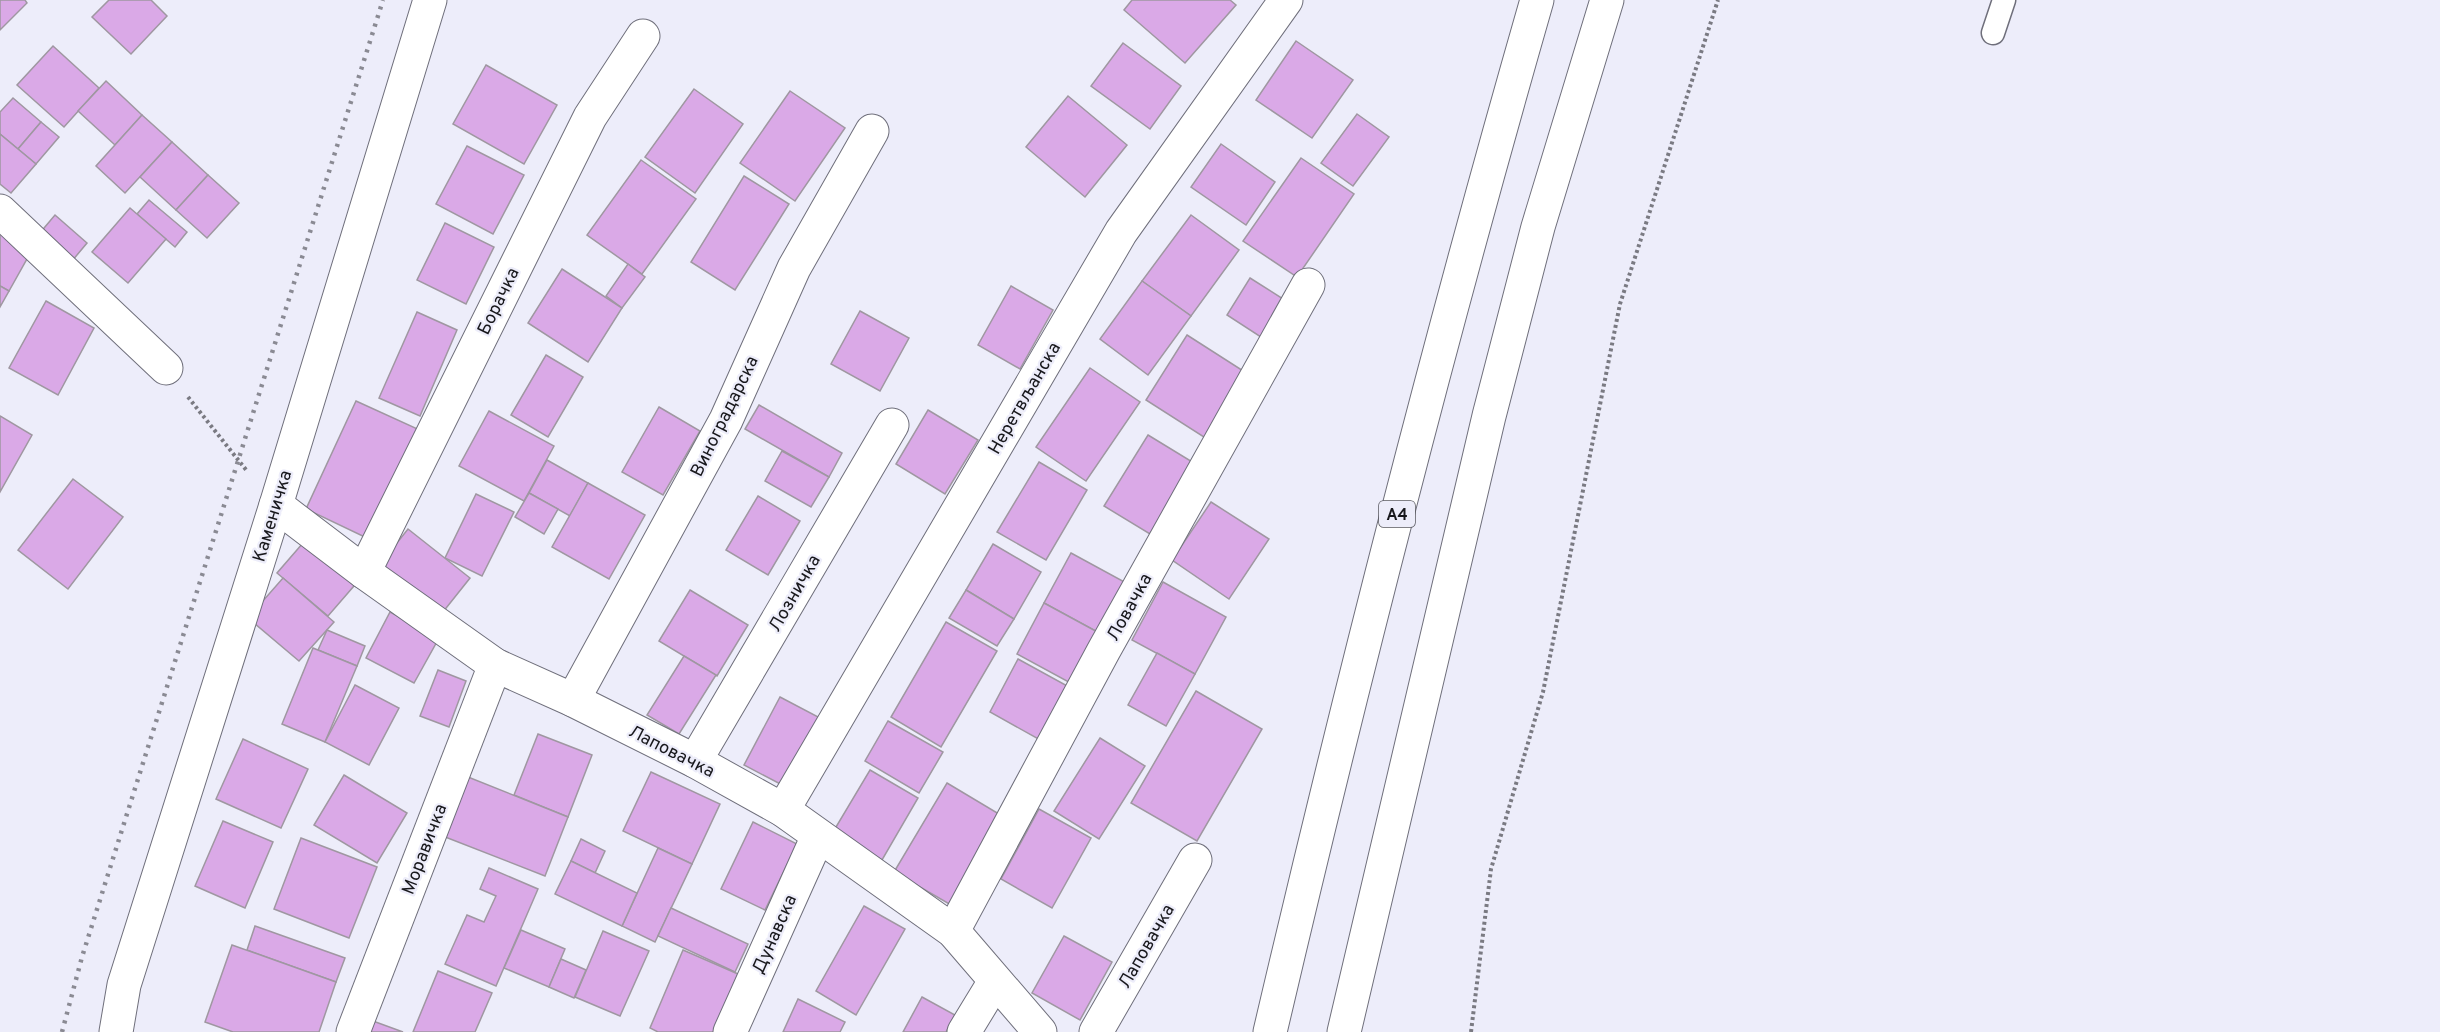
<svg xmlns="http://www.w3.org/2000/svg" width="2440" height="1032" viewBox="0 0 2440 1032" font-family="Overpass,sans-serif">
<rect width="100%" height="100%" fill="#ededfa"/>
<g fill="#daa9e7" stroke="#9f97a1" stroke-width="1.5">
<polygon points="0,0 25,0 27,3 0,30"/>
<polygon points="109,0 151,0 167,16 131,54 92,17"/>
<polygon points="1132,0 1230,0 1236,5 1185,63 1124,10"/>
<polygon points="1296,41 1353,80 1312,138 1256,100"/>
<polygon points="1123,43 1181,86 1150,129 1091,86"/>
<polygon points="53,46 99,88 64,127 17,85"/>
<polygon points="486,65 557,105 524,164 453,124"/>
<polygon points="106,81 142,115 115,145 78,111"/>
<polygon points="694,89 743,124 695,193 645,157"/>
<polygon points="790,91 845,128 795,201 740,163"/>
<polygon points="1068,96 1127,145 1085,197 1026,147"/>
<polygon points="13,98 41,122 18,149 0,134 0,112"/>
<polygon points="1357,114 1389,137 1353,186 1321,163"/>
<polygon points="142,115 172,142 125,193 96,166"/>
<polygon points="41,122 59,137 36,164 18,149"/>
<polygon points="0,134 36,164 11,193 0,184"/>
<polygon points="172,142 208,175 176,210 140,177"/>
<polygon points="1221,144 1275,182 1246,225 1191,187"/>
<polygon points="467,146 524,175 493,234 436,204"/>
<polygon points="1301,158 1354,194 1297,277 1243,241"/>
<polygon points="641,160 696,199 642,274 587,235"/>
<polygon points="208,175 239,203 207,238 176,210"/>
<polygon points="744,176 789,204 735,290 691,262"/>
<polygon points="149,200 187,232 175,247 137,214"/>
<polygon points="130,208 166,239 128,283 92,252"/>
<polygon points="55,215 87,243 72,261 39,234"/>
<polygon points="1191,215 1239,250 1191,316 1142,281"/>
<polygon points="445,223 494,247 466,304 417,280"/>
<polygon points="0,233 32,250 9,291 0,286"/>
<polygon points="628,264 645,277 622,308 606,296"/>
<polygon points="562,269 622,308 588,362 528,323"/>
<polygon points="1250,278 1291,304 1267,341 1227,315"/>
<polygon points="1142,281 1191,316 1148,375 1100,339"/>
<polygon points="0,286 9,291 0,307"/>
<polygon points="1011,286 1053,310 1020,369 978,345"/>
<polygon points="46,301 94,328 58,395 9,368"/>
<polygon points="860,311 909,338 880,391 831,364"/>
<polygon points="417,312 457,330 420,416 379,398"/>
<polygon points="1187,335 1248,374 1207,439 1146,400"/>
<polygon points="546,355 583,377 548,437 511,415"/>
<polygon points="1090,368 1140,402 1086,481 1036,447"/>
<polygon points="356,401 422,431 371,540 306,509"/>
<polygon points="759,405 842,453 829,477 745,429"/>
<polygon points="659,407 700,431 663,495 622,472"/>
<polygon points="928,410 978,440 945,494 896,464"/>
<polygon points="489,411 554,446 524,501 459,466"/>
<polygon points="0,416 32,435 0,492"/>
<polygon points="1148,435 1194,463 1150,534 1104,506"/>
<polygon points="782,451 829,477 811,507 765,481"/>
<polygon points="547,460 588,483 570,516 529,493"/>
<polygon points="1039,462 1087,490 1046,560 997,532"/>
<polygon points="73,479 123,517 68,589 18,550"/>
<polygon points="588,483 645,515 609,579 552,547"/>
<polygon points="529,493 558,509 544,534 515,517"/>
<polygon points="476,494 514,512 482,576 445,558"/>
<polygon points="758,496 800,521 768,575 726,550"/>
<polygon points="1211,502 1269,539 1229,599 1172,560"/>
<polygon points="408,529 470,578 439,617 377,568"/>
<polygon points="309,536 360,579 328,616 277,573"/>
<polygon points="993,544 1041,572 1014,619 966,590"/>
<polygon points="1071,553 1130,585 1103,635 1044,603"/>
<polygon points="283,578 334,622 299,661 248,618"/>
<polygon points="1163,582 1226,617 1195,674 1132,640"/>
<polygon points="690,590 748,625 717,676 659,641"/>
<polygon points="966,590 1014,619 997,646 949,618"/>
<polygon points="1044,603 1103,635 1076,686 1017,654"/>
<polygon points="390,612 439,638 414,683 366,658"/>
<polygon points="946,622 997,651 941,747 891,717"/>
<polygon points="327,630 365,646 357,666 318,650"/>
<polygon points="313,648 357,666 325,742 282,724"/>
<polygon points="1157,653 1195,674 1166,726 1128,705"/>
<polygon points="684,656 716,675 679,734 647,715"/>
<polygon points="1018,659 1071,688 1042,741 990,712"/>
<polygon points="438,670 466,681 449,727 420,716"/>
<polygon points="355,685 399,708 369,765 325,742"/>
<polygon points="1196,691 1262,729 1197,841 1131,803"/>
<polygon points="780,697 822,719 786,787 744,765"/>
<polygon points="888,721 943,752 919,793 865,761"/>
<polygon points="538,734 592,755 568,817 514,795"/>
<polygon points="1100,738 1145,766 1099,839 1054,811"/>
<polygon points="243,739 308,769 281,828 216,799"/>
<polygon points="870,770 918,798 882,860 833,832"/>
<polygon points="651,772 720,804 692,864 623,831"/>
<polygon points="458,773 568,817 545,876 435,833"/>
<polygon points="344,775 407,813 377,863 314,825"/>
<polygon points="947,783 1004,817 951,905 894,872"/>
<polygon points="1039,809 1091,838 1052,908 1001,879"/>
<polygon points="223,821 273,842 245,908 195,886"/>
<polygon points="753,822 797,844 765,910 721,889"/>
<polygon points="301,838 377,867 349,938 274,909"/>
<polygon points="581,839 605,851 595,873 571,861"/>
<polygon points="658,848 692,864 655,942 622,926"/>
<polygon points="571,861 637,893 622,926 555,894"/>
<polygon points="489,868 538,889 496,986 445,964 467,915 484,922 496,896 480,889"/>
<polygon points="864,906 905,929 856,1015 816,991"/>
<polygon points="671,908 748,944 735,972 658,936"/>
<polygon points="255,926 345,958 336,982 247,950"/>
<polygon points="521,930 565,949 549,987 504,968"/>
<polygon points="603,931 649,951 620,1016 575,997"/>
<polygon points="1064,936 1112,962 1080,1020 1032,993"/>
<polygon points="232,945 336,982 319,1032 233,1032 205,1022"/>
<polygon points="683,950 738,974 714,1032 658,1032 650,1028"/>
<polygon points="561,959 586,970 574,998 549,987"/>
<polygon points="438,971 492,993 475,1032 413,1032"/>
<polygon points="922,997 955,1015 946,1032 903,1032"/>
<polygon points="798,999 845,1022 840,1032 783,1032"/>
<polygon points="362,1017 403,1032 357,1032"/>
</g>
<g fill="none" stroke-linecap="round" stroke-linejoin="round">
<defs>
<polyline id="lane" points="1993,33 2004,0"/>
<g id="street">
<polyline points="0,211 166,368"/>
<polyline points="276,505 364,572 495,665 573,700 695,761 783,810 953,931 1040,1032"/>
<polyline points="364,572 590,117 643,36"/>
<polyline points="573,700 726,420 794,268 872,131"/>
<polyline points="695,761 892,425"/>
<polyline points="783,810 1121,232 1286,0"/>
<polyline points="953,931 1104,650 1308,285"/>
<polyline points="116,1032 124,985 276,505 430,0"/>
<polyline points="353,1032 495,665"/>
<polyline points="730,1032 818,836"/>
<polyline points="964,1032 995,981"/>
<polyline points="1096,1032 1195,860"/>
</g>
<g id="highway">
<path d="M1270 1032C1351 686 1439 341 1537 0"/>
<polyline points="1344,1032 1489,416 1538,227 1607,0"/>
</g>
</defs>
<use href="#lane" stroke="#6f6f7b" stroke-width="25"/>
<use href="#street" stroke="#6f6f7b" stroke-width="35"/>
<use href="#highway" stroke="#6f6f7b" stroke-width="35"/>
<g stroke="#7a7a82" stroke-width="4" stroke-dasharray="3 3" stroke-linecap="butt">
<polyline points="188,397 247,471"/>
<polyline points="1471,1032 1491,869 1543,692 1620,304 1718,0"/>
</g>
<use href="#lane" stroke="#fff" stroke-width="22"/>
<use href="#street" stroke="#fff" stroke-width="33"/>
<use href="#highway" stroke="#fff" stroke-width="33"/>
<polyline stroke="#8a8a93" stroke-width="4.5" stroke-dasharray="3 6" stroke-linecap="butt" points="62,1032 82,957 383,0"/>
</g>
<g text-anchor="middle" stroke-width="4.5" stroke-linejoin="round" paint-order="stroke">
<rect fill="#ededfa" stroke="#58585f" stroke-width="1.5" x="1379" y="501" width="36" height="26" rx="4.5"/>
<g font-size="16" font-weight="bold" fill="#18181c">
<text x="1397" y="520">A4</text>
</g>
<g font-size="18" fill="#18181c" stroke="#ededfa">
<text transform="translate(498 301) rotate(-64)" y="6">Борачка</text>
<text transform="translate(1024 398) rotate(-60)" y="6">Неретвљанска</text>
<text transform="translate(724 416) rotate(-64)" y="6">Виноградарска</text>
<text transform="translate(272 516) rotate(-73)" y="6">Каменичка</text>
<text transform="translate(794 593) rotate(-60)" y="6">Лозничка</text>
<text transform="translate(1129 607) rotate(-61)" y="6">Ловачка</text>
<text transform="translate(672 751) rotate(27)" y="6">Лаповачка</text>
<text transform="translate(424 849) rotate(-69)" y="6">Моравичка</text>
<text transform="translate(774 934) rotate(-66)" y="6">Дунавска</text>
<text transform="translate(1146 946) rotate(-60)" y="6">Лаповачка</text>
</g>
</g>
</svg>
